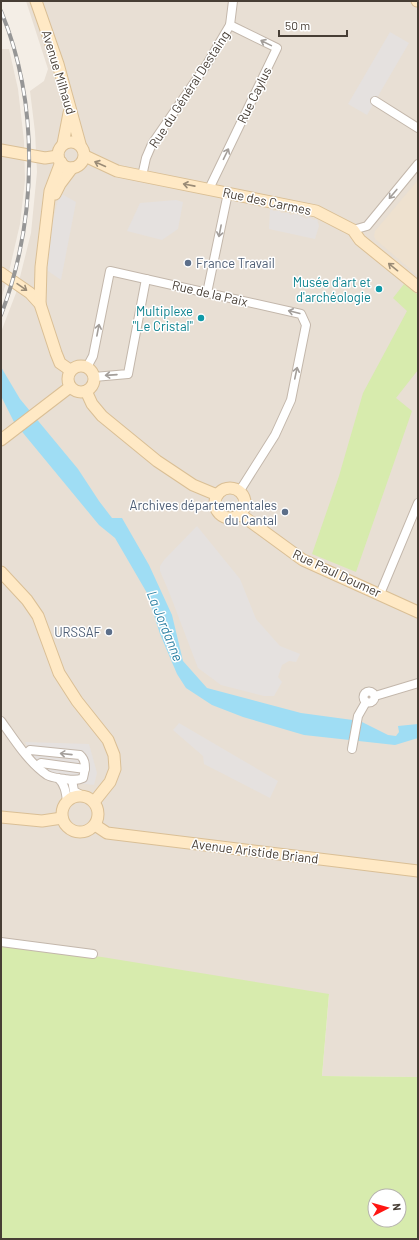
<svg xmlns="http://www.w3.org/2000/svg" width="419" height="1240" viewBox="0 0 419 1240" font-family="Barlow,sans-serif">
<rect width="100%" height="100%" fill="#f4eee6"/>
<g fill="#e8dfd4">
<polygon points="26,1 418,1 418,1077 322,1076 329,995 1,945 1,332 16,293 31,233 37,172 35,132 30,91 44,81 48,69"/>
<polygon points="1,49 9,49 18,89 24,141 25,180 20,224 8,276 1,300"/>
</g>
<polygon fill="#eee1cf" points="418,180 418,276 376,240 374,236 375,231"/>
<g fill="#d7ebad" fill-rule="evenodd">
<polygon points="404,284 418,295 418,370 396,398 412,411 356,572 312,554 339,476 363,393 407,311 393,298"/>
<path d="M1 945 102 957 329 994 322 1076 418 1077V1239H1ZM375 1196H399V1220H375Z"/>
</g>
<g fill="#e5e1df">
<polygon points="390,32 409,43 367,115 348,104"/>
<polygon points="60,193 76,202 61,280 48,271 46,259 48,239"/>
<polygon points="176,200 183,202 178,229 162,240 127,231 140,203"/>
<polygon points="272,209 273,211 280,211 281,213 289,213 290,215 297,214 306,219 309,217 314,220 317,219 319,226 315,239 269,229 270,210"/>
<polygon points="197,526 240,579 256,619 280,646 300,654 296,662 289,661 282,665 278,677 282,682 274,696 264,696 221,685 198,668 169,592 160,571 160,566 164,560"/>
<polygon points="179,723 278,781 270,798 204,764 203,756 173,730"/>
<polygon points="25,742 89,744 97,773 94,785 45,779"/>
</g>
<polygon fill="#9fddf4" points="1,367 20,399 78,469 99,501 112,518 122,518 149,565 172,615 183,661 207,688 301,713 360,721 388,735 396,736 399,732 398,726 418,724 418,738 395,745 304,735 243,717 212,705 186,688 177,674 160,634 147,593 115,538 99,525 14,422 1,396"/>
<g fill="none" stroke-linecap="round" stroke-linejoin="round">
<defs>
<g id="street">
<polyline points="375,101 418,128"/>
<polyline points="142,176 146,158 152,144 207,64 230,25 233,1"/>
<polyline points="209,189 277,48 230,25"/>
<polyline points="353,230 367,226 418,164"/>
<polyline points="207,293 228,193"/>
<polyline points="87,367 93,356 110,271 301,314 306,325 291,400 275,435 239,492"/>
<polyline points="94,377 128,374 146,279"/>
<polyline points="380,594 418,503"/>
<circle cx="369" cy="697" r="5.5"/>
<polyline points="375,696 418,683"/>
<path d="M1 721C14 739 28 762 47 775 52 778 59 778 65 779 72 780 77 781 83 778 85 770 87 761 80 755L30 750 26 754"/>
<polyline points="352,749 358,716 366,702"/>
<polyline points="37,766 41,763 85,769"/>
<path d="M58 778C65 784 66 793 67 801"/>
<polyline points="72,780 74,791 83,796"/>
<polyline points="1,942 93,954"/>
</g>
<g id="secondary">
<polyline points="36,1 58,64 80,144"/>
<polyline points="417,1 418,1"/>
<circle cx="71" cy="155" r="13"/>
<polyline points="63,144 69,113"/>
<polyline points="1,150 45,158 58,156"/>
<polyline points="85,156 117,171 316,211 353,230 360,240 418,287"/>
<polyline points="55,194 60,184 72,168"/>
<polyline points="1,273 30,293 40,304 56,353 60,363 70,370"/>
<polyline points="40,304 41,267 50,191 61,162"/>
<circle cx="81" cy="379" r="13"/>
<polyline points="86,391 92,404 102,416 157,461 193,485 217,495"/>
<polyline points="1,440 70,387"/>
<circle cx="230" cy="503" r="15"/>
<polyline points="240,514 303,560 418,612"/>
<polyline points="1,572 27,600 38,616 59,673 77,701 108,740 114,755 115,769 110,782 94,802"/>
<circle cx="80" cy="814" r="18"/>
<polyline points="1,817 42,821 62,818"/>
<polyline points="95,825 107,833 418,871"/>
</g>
</defs>
<use href="#street" stroke="#c3b7ab" stroke-width="10"/>
<use href="#secondary" stroke="#dabf95" stroke-width="13"/>
<use href="#street" stroke="#fff" stroke-width="8"/>
<use href="#secondary" stroke="#ffe9c5" stroke-width="11"/>
<defs>
<path id="rail" d="M1 11C40 105 37 221 1 315"/>
</defs>
<use href="#rail" stroke="#969696" stroke-width="4"/>
<use href="#rail" stroke="#fff" stroke-width="2.5" stroke-dasharray="8" stroke-linecap="butt"/>
</g>
<defs><path id="oneway-shaft" d="M-6 0H5M1.5-3L5.5 0L1.5 3" fill="none" stroke-width="1.6" stroke-linecap="round" stroke-linejoin="round"/></defs>
<g stroke="#a39e9a">
<use href="#oneway-shaft" transform="translate(266 43) rotate(-154)"/>
<use href="#oneway-shaft" transform="translate(226 154) rotate(-64)"/>
<use href="#oneway-shaft" transform="translate(393 194) rotate(130)"/>
<use href="#oneway-shaft" transform="translate(220 231) rotate(101)"/>
<use href="#oneway-shaft" transform="translate(294 312) rotate(-166)"/>
<use href="#oneway-shaft" transform="translate(98 330) rotate(-79)"/>
<use href="#oneway-shaft" transform="translate(296 373) rotate(-78)"/>
<use href="#oneway-shaft" transform="translate(111 375) rotate(176)"/>
<use href="#oneway-shaft" transform="translate(66 754) rotate(-174)"/>
</g>
<g stroke="#9a8b76">
<use href="#oneway-shaft" transform="translate(100 164) rotate(-156)"/>
<use href="#oneway-shaft" transform="translate(189 185) rotate(-169)"/>
<use href="#oneway-shaft" transform="translate(393 267) rotate(-141)"/>
<use href="#oneway-shaft" transform="translate(22 287) rotate(35)"/>
</g>
<g fill="#5c6f8a" stroke="#fff" stroke-width="1.5">
<circle cx="188" cy="263" r="4"/>
<circle cx="285" cy="512" r="4"/>
<circle cx="109" cy="632" r="4"/>
</g>
<g fill="#0f9aa8" stroke="#fff" stroke-width="1.5">
<circle cx="379" cy="289" r="4"/>
<circle cx="201" cy="318" r="4"/>
</g>
<g text-anchor="middle" stroke-width="3" stroke-linejoin="round" paint-order="stroke">
<g font-size="13" fill="#473e35" stroke="#fff">
<text transform="translate(59 72) rotate(73)" y="5">Avenue Milhaud</text>
<text transform="translate(189 89) rotate(-57)" y="5">Rue du Général Destaing</text>
<text transform="translate(254 95) rotate(-64)" y="5">Rue Caylus</text>
<text transform="translate(267 201) rotate(12)" y="5">Rue des Carmes</text>
<text transform="translate(210 293) rotate(13)" y="5">Rue de la Paix</text>
<text transform="translate(337 573) rotate(25)" y="5">Rue Paul Doumer</text>
<text transform="translate(255 851) rotate(7)" y="5">Avenue Aristide Briand</text>
</g>
<g font-size="13" fill="#4e5e75" stroke="#fff" text-anchor="end">
<text x="196" y="268" text-anchor="start">France Travail</text>
<text x="277" y="510">Archives départementales<tspan x="277" dy="15">du Cantal</tspan></text>
<text x="101" y="637">URSSAF</text>
</g>
<g font-size="13" fill="#0d838f" stroke="#fff" text-anchor="end">
<text x="371" y="287">Musée d'art et<tspan x="371" dy="15">d'archéologie</tspan></text>
<text x="193" y="316">Multiplexe<tspan x="193" dy="15">"Le Cristal"</tspan></text>
</g>
<g font-size="14" font-style="italic" fill="#257da1" stroke="#fff">
<text transform="translate(165 626) rotate(68)" y="5">La Jordanne</text>
</g>
</g>
<rect width="419" height="1240" fill="none" stroke="#473e35" stroke-width="4"/>
<g transform="translate(387 1208) rotate(84)"><circle r="19" fill="#ffffff" stroke="#b5b2ae"/>
<path d="M0-3L7 15L0 10L-7 15Z" fill="#ff1612"/>
<text y="-6" font-size="11" font-weight="bold" text-anchor="middle" fill="#473e35">N</text>
</g>
<path d="M279 30v6h68v-6" fill="none" stroke="#473e35" stroke-width="2"/>
<text x="285" y="30" font-size="12" fill="#473e35" stroke="#ffffff" stroke-width="3" paint-order="stroke">50 m</text>
</svg>
